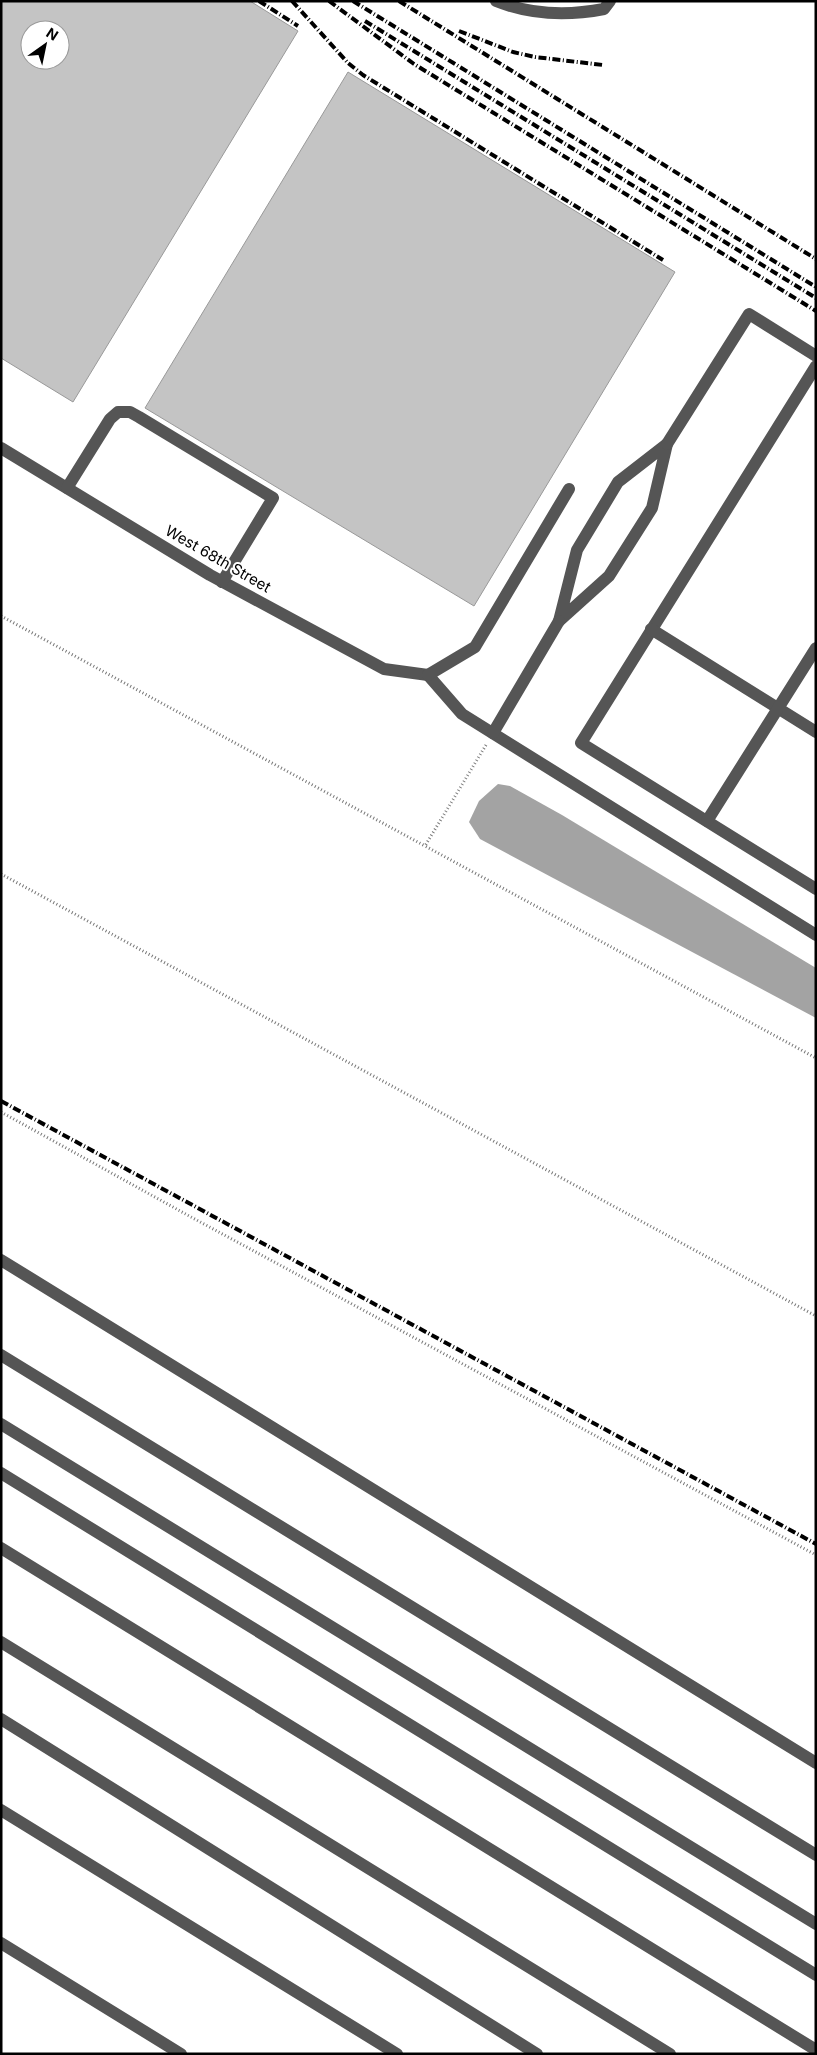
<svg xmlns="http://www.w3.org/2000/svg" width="817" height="2055" viewBox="0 0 817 2055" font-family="Inter,sans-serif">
<rect width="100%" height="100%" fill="#fff"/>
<polygon fill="#a3a3a3" points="498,784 510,786 562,815 816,968 816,1018 480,839 469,822 479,801"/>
<g fill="#c4c4c4" stroke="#999" fill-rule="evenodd">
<path d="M1 1H250L298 31 73 402 1 358ZM30 30H60V60H30Z"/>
<polygon points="348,72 675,272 474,606 145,408"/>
</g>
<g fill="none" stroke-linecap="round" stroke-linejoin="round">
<g stroke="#777" stroke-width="3" stroke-dasharray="1 2.5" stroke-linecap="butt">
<polyline points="1,616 425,846"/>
<polyline points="486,745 425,846 816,1058"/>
<polyline points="1,874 816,1316"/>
<polyline points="1,1112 191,1217 816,1555"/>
</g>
<g stroke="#555" stroke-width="12">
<path d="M496 1C531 15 568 16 604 9L610 1"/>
<polyline points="816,366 581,743 816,889"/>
<polygon points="667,444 652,508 609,576 559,621 577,550 618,482"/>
<polyline points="667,444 749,314 816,356"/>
<polyline points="1,448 210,575 384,669 428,675"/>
<polyline points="67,488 110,419 118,412 130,412 139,417 273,498 222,582"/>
<polyline points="651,629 816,732"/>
<polyline points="428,675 462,714 816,935"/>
<polyline points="428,675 475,647 569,489"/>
<polyline points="493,733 559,621"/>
<polyline points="707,821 816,648"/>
<polyline points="1,1260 816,1763"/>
<polyline points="1,1355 816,1855"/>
<polyline points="1,1424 816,1924"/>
<polyline points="1,1473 816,1975"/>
<polyline points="1,1548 816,2050"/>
<polyline points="1,1642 670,2054"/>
<polyline points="1,1719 537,2054"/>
<polyline points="1,1810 397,2054"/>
<polyline points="1,1943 181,2054"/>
</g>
<g stroke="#000" stroke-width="4" stroke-dasharray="8 2.5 1 2.5" stroke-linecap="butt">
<polyline points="259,1 298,26"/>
<polyline points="292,1 348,63 363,75 663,260"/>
<polyline points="329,1 414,64 816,311"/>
<polyline points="353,1 816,287"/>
<polyline points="399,1 816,259"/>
<polyline points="365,21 816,298"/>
<polyline points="459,31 513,52 535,57 603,65"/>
<polyline points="1,1101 816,1544"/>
</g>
</g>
<g text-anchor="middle" stroke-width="4" stroke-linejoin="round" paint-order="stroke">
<g font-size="15" fill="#000" stroke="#fff">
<text transform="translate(218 559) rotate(30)" y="5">West 68th Street</text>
</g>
</g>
<rect width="817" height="2055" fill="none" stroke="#000000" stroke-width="5"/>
<g transform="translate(45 45) rotate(33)"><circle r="24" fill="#ffffff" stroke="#999999"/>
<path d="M0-4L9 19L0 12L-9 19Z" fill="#000000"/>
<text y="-8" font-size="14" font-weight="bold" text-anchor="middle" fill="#000000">N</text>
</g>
</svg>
